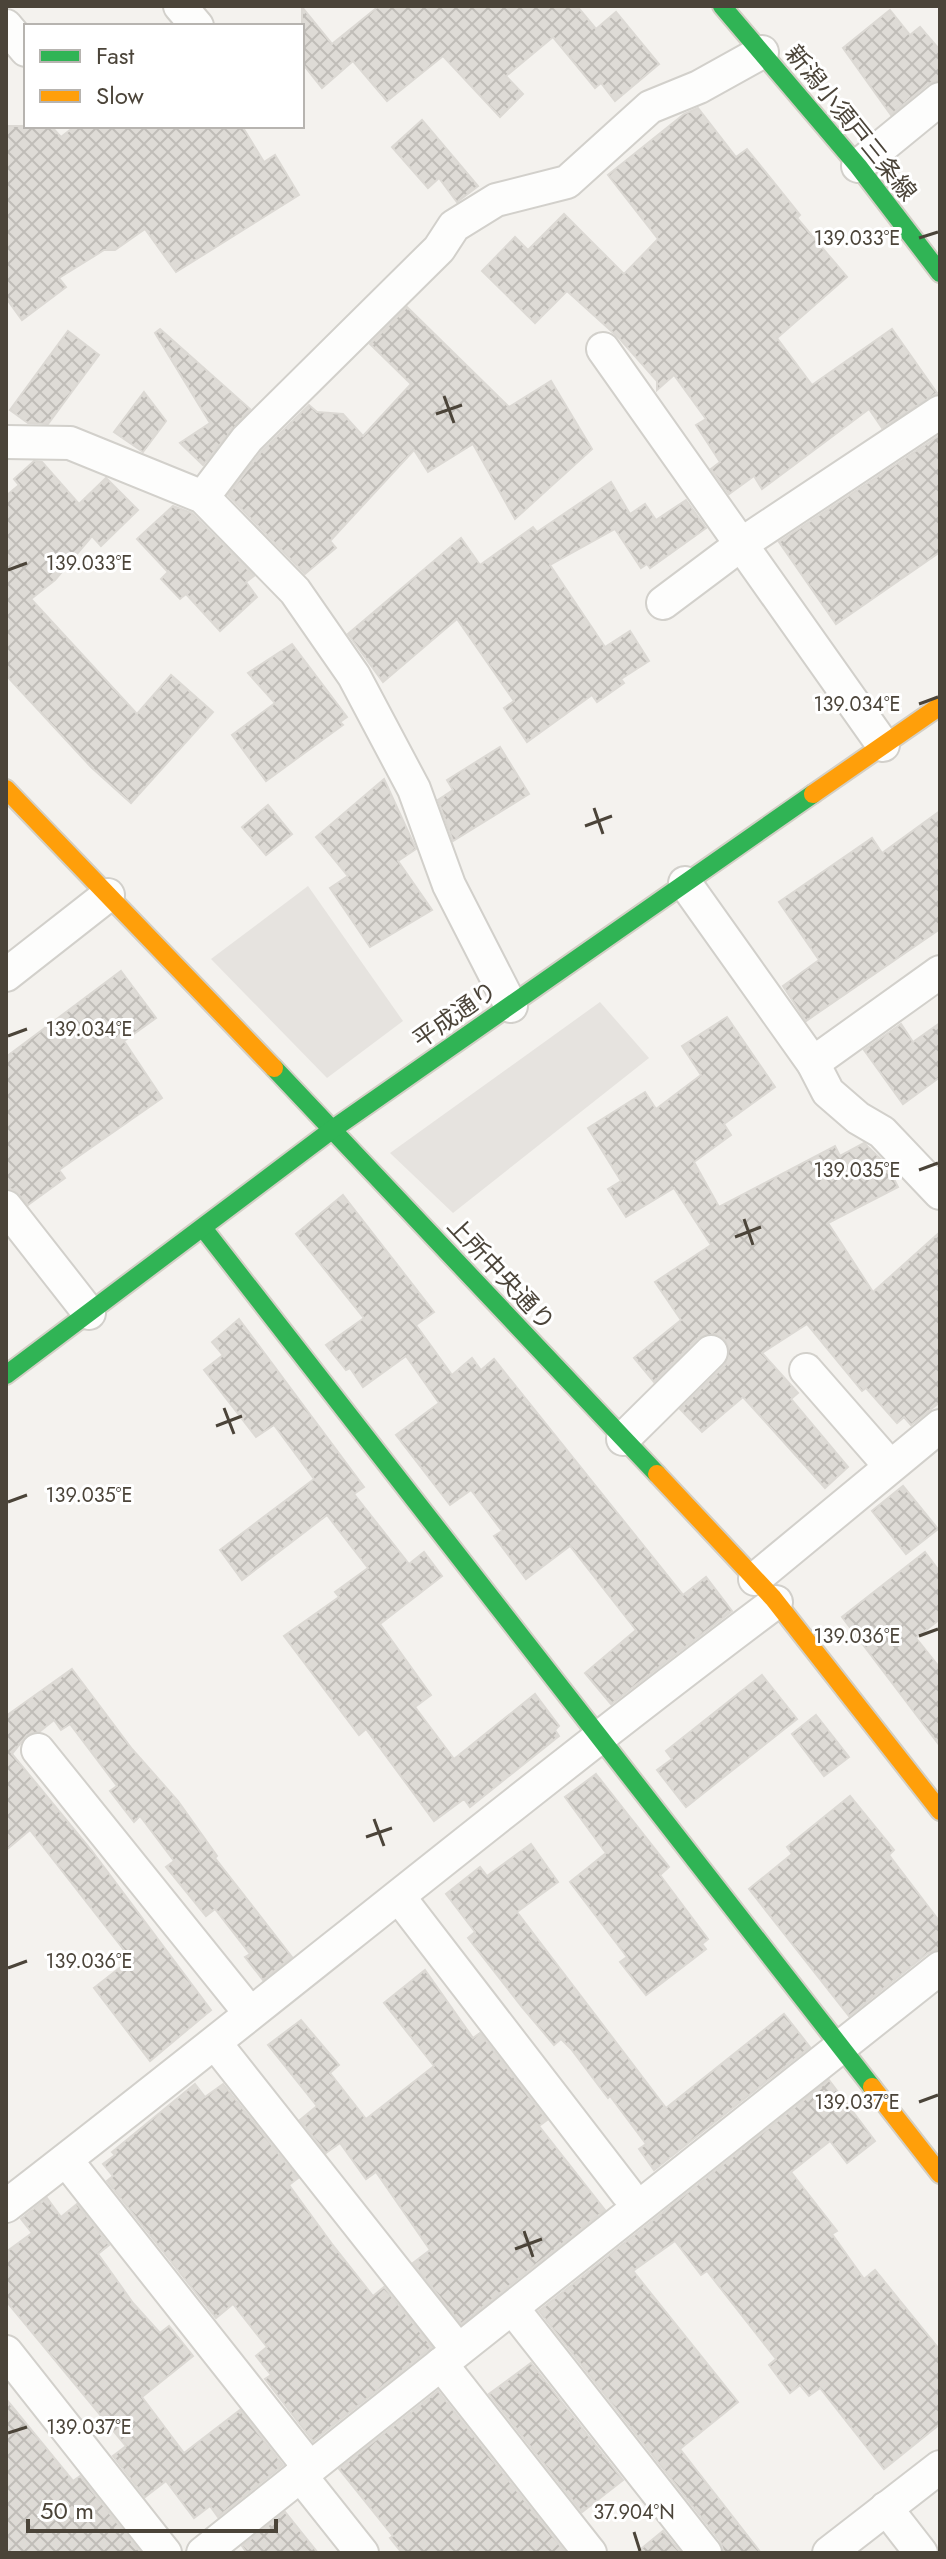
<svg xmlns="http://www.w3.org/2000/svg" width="946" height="2559" viewBox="0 0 946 2559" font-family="Jost,'Noto Sans JP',sans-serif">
<defs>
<pattern id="building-cross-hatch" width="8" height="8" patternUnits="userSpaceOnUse" patternTransform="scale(2)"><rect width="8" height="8" fill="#dedbd6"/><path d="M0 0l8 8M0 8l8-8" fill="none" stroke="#c0bdb8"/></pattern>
</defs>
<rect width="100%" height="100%" fill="#f4f2ee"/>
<g fill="#e6e3df">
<polygon points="308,886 403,1021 327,1078 211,959"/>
<polygon points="600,1002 649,1058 453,1213 390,1153"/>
</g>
<g fill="url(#building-cross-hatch)" stroke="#dcd9d4" stroke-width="2">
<polygon points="379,6 577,6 596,29 616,12 659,64 615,101 601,83 595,88 553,37 506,76 523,94 500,117 443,56 387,101 353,61 322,88 302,63 302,7 332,44"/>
<polygon points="890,10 910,35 920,27 940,50 940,80 928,84 891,115 843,48"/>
<polygon points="698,108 736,157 747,149 800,215 797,218 847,277 777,338 812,385 892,329 937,393 882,428 869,409 762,489 754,476 729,494 711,469 720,462 696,425 706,419 674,375 657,390 657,381 619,338 567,291 535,323 482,271 515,237 528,250 564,214 624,274 658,239 608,175 684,114"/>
<polygon points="422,120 478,186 457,202 439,178 428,188 392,147"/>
<polygon points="6,126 51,126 61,137 75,126 242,126 264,162 275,155 299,195 176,272 145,229 115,250 104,250 59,278 66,287 22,320 6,298"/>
<polygon points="407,307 509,407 551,381 592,449 515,519 473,444 428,472 414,450 330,541 336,548 305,574 228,495 261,452 309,405 317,412 343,414 363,436 411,384 370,344"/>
<polygon points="160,329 250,409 203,465 180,443 210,423 155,333"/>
<polygon points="68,331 99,355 48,424 28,423 10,410"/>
<polygon points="144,392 166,421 143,452 114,432"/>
<polygon points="940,435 940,552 836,624 779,542"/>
<polygon points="34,461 42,462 79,504 106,478 138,510 101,546 92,536 55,580 31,599 137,714 171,675 213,712 131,803 91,767 6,675 6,496 19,485 14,479"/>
<polygon points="611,482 630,514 645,504 656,520 686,500 706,528 650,568 647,564 641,568 615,529 550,565 605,647 630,631 649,661 621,679 624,683 597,702 592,695 527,742 504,708 514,701 457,619 383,682 348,634 461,538 480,565 533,527 537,532"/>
<polygon points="173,506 192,513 254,576 246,582 257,597 220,631 186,594 180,599 161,579 168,572 137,539"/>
<polygon points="292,644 347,717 340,722 343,725 266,781 232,735 275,703 248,673"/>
<polygon points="500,747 529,794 453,841 438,800 453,790 447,780"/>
<polygon points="384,779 416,849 398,861 432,910 370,947 330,888 348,876 316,837"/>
<polygon points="268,805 292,834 266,855 242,827"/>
<polygon points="940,811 940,929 806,1021 783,986 819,960 779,902 872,838 882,853"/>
<polygon points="121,971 156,1018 124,1041 162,1098 59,1170 65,1178 28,1205 14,1190 6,1188 6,1057"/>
<polygon points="727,1017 775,1087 724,1124 731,1135 694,1162 719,1207 835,1146 840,1156 864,1143 887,1165 898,1187 828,1223 873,1292 940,1232 940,1402 911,1425 904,1417 897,1423 866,1388 862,1391 807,1324 762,1353 798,1393 791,1399 848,1467 825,1488 743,1397 702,1432 680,1409 725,1365 729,1348 724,1338 715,1334 698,1338 654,1382 634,1358 681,1320 655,1282 711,1245 674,1188 626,1217 608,1189 621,1181 588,1128 645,1092 656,1109 701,1075 682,1046"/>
<polygon points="940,1023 940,1077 903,1104 864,1050 901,1024 913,1042"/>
<polygon points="343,1195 434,1312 416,1325 452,1375 472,1358 481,1370 494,1359 683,1595 706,1577 732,1611 611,1704 585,1673 636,1630 570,1546 526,1579 494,1536 502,1531 471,1490 450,1505 396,1435 439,1403 406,1356 363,1387 350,1368 346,1370 326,1345 364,1318 296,1234"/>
<polygon points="239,1319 364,1487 354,1494 409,1564 424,1552 442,1576 380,1624 431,1695 415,1707 454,1759 535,1694 559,1726 555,1730 559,1736 470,1807 464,1799 434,1821 366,1729 359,1735 284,1636 339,1597 335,1592 368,1568 327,1515 242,1580 220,1550 314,1479 274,1425 256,1437 204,1370 223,1355 212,1342"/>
<polygon points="903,1486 938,1529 906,1554 872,1511"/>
<polygon points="925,1552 940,1572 940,1619 916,1638 940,1668 940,1746 842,1617"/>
<polygon points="72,1669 132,1749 178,1801 217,1856 215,1858 292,1957 263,1980 245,1957 250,1954 215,1909 206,1916 166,1867 174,1861 140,1816 134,1822 110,1791 117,1786 70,1724 61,1730 54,1720 39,1732 27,1735 12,1754 92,1851 211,2010 150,2061 94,1988 131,1959 30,1830 6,1850 6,1716"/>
<polygon points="762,1675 797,1719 686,1807 657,1770 672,1759 666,1751"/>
<polygon points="816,1715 849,1757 824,1776 792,1734"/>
<polygon points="596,1774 669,1867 660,1875 708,1939 702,1944 706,1949 646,1995 620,1962 627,1957 570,1882 606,1853 565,1797"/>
<polygon points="850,1796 894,1850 889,1855 940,1922 940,1949 928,1953 849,2016 749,1889 792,1854 787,1847"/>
<polygon points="531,1844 558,1882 517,1912 666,2108 784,2014 810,2047 654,2170 639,2149 646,2144 610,2096 608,2098 571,2049 561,2039 554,2045 522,2007 468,1938 475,1932 446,1894 480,1867 487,1876"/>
<polygon points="425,1970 473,2038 480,2033 547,2120 539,2126 605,2210 461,2324 413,2263 430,2250 376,2172 366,2179 340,2143 326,2153 300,2120 317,2106 268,2045 301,2020 339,2065 330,2073 366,2119 434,2066 384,2003"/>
<polygon points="829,2080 875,2141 847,2163 830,2141 791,2172 837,2231 832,2234 864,2279 875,2270 940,2350 940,2424 884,2469 820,2388 809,2396 800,2385 790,2393 769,2365 776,2359 707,2271 701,2275 675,2241 633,2271 738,2402 680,2449 761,2553 724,2553 720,2541 539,2311"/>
<polygon points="195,2084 205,2097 223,2084 298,2178 289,2185 332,2244 373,2296 384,2287 432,2347 313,2441 265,2379 271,2375 256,2356 267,2347 233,2304 216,2318 107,2181 113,2176 103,2164 115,2155 112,2152"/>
<polygon points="47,2198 61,2217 77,2204 109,2245 98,2254 133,2303 160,2333 169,2326 193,2356 142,2397 184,2453 240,2410 283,2465 218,2517 210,2506 194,2518 166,2481 145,2497 113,2456 126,2446 6,2301 6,2252 32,2233 21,2219"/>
<polygon points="531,2363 623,2480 582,2512 489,2394"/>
<polygon points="438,2391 566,2553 402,2553 390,2538 393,2536 339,2469"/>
<polygon points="6,2399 73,2481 80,2476 141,2553 6,2553"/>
<polygon points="285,2512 318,2553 247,2553 242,2546"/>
<polygon points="663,2531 681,2553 636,2553"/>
</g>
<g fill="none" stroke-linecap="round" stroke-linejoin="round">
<defs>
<g id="street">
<polyline points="180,6 197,26"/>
<polyline points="6,26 26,50"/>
<polyline points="858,166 940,99"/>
<polyline points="603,349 883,745"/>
<polyline points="6,442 70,443 203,497 295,591 354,676 414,789 449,885 511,1006"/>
<polyline points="203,497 247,439 439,249 454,226 496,200 567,182 650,107 699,87 762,52"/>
<polyline points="663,603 743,543 940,412"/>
<polyline points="685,883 813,1063 828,1092 858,1118 882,1132 940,1193"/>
<polyline points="6,975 108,895"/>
<polyline points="813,1063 940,972"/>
<polyline points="6,1207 89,1313"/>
<polyline points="806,1370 890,1466"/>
<polyline points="623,1439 711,1352"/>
<polyline points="755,1579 940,1426"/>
<polyline points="38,1750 250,2013"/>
<polyline points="399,1897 627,2193"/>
<polyline points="215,2043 458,2350"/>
<polyline points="66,2160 309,2467"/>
<path d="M6 2206C264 2007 515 1798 776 1602"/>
<polyline points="513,2309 705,2553"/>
<polyline points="6,2352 165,2553"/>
<polyline points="441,2364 590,2553"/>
<polyline points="300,2475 362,2553"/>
<polyline points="886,2508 921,2553"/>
<polyline points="203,2553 940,1968"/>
<polyline points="829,2553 940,2467"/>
</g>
<g id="fast">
<polyline points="722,6 858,166 940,273"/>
<polyline points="274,1068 657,1474"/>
<polyline points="203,1228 872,2087"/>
<polyline points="6,1375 333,1129 813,794"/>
</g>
<g id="slow">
<polyline points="6,789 274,1068"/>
<polyline points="813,794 940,706"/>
<polyline points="657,1474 773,1598 940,1811"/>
<polyline points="872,2087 940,2174"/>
</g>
</defs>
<use href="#street" stroke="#d2d0cb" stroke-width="36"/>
<use href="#fast" stroke="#d3cfc5" stroke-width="22"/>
<use href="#slow" stroke="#d3cfc5" stroke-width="22"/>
<use href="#street" stroke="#fdfdfc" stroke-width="32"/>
<use href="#fast" stroke="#30b455" stroke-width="18"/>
<use href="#slow" stroke="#ff9f0a" stroke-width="18"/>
</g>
<path fill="none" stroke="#4b4439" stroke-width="3" d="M919 238 938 232M444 396 454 423M436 414 462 405M8 570 27 563M919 704 938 697M594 808 603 834M585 826 612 816M8 1036 27 1029M919 1170 938 1163M744 1219 753 1245M735 1237 761 1227M224 1408 234 1434M216 1426 242 1416M8 1502 27 1495M919 1636 938 1629M374 1819 384 1846M366 1837 392 1828M8 1968 27 1961M919 2102 938 2095M524 2231 533 2257M515 2249 542 2239M8 2433 27 2427M634 2532 640 2551"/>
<g text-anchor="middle" stroke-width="6" stroke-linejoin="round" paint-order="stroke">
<g font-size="24" fill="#4b4439" stroke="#fff">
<text transform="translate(851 123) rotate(51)" y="8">新潟小須戸三条線</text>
<text transform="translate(455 1015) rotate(-35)" y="8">平成通り</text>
<text transform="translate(501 1274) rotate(47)" y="8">上所中央通り</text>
</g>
</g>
<g font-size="20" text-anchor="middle" fill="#4b4439" stroke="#fff" stroke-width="6" stroke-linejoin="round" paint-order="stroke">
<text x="857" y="245">139.033°E</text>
<text x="89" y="570">139.033°E</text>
<text x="857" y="711">139.034°E</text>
<text x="89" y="1036">139.034°E</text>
<text x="857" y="1177">139.035°E</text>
<text x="89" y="1502">139.035°E</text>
<text x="857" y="1643">139.036°E</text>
<text x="89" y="1968">139.036°E</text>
<text x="857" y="2109">139.037°E</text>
<text x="89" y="2434">139.037°E</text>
<text x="634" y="2519">37.904°N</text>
</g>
<rect width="946" height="2559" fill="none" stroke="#4b4439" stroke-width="16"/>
<rect x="24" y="24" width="280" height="104" fill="#ffffff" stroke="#b7b4b0" stroke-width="2"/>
<rect x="40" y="50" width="40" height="12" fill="#30b455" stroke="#b7b4b0" stroke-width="2"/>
<text x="96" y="64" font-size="24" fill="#4b4439">Fast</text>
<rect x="40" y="90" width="40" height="12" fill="#ff9f0a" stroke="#b7b4b0" stroke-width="2"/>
<text x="96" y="104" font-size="24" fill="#4b4439">Slow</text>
<path d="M28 2519v12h248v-12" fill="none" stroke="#4b4439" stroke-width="4"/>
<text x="40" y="2519" font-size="24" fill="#4b4439" stroke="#ffffff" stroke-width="6" paint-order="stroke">50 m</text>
</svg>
